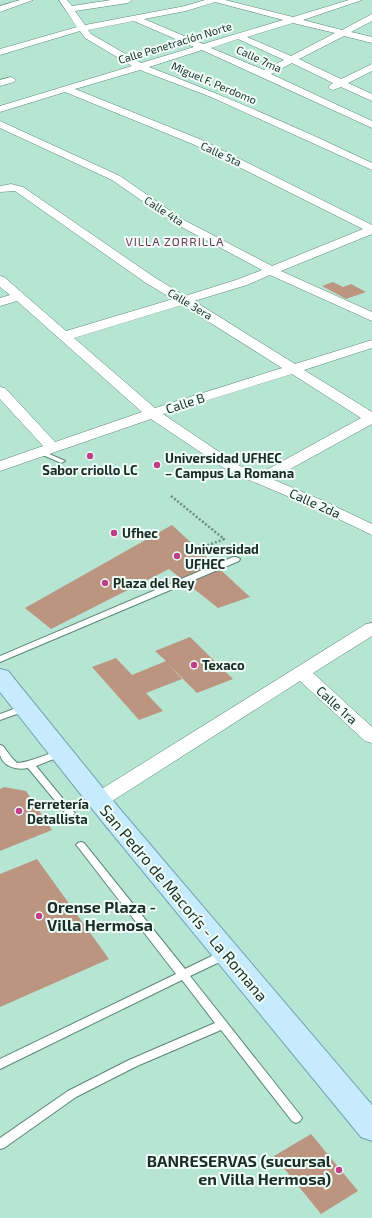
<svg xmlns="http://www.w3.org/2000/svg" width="372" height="1218" viewBox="0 0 372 1218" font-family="'Exo 2',sans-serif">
<rect width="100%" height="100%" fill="#b6e6d3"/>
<g fill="#bc9581">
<polygon points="333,282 343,287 351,284 366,292 346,299 322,286"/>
<polygon points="172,525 250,597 218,608 169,569 51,629 25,608"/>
<polygon points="190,637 233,679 197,693 167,663 182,679 146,693 163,711 139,720 92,667 116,658 132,675 166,661 155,651"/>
<polygon points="4,787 26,791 52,830 0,851 0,789"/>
<polygon points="37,859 109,959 0,1007 0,874"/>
<polygon points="311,1134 358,1191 321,1214 274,1156"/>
</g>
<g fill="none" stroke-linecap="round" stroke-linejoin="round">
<defs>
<g id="service">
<polygon points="40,450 63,460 65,461 61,463 59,462 38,453 37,452"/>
<polygon points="233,557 236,557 240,559 239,561 0,662 0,656"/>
<polygon points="25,705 28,706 29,708 28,710 0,720 0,714"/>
<path d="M0 745 3 746 12 758 17 763C31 763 56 749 64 751L65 753 64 755 36 766 73 811 75 813 73 815H67L28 768C18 770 4 768 0 755 0 752 0 748 0 745Z"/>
<polygon points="81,842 84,843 185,969 220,952 224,951 228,952 229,955 228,958 190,976 300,1115 302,1118 300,1121 296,1123 292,1121 221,1030 137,1066 76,1097 4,1148 0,1149 0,1138 68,1091 129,1060 215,1023 182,980 0,1069 0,1059 176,974 78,847 76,845 78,843"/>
</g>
<g id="minor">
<polygon points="20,0 33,0 0,12 0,6"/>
<path d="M59 0H67L72 6 111 0H132L128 3 75 11 85 25 185 6 205 0H225L293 17 349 0H362L303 20 342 30 372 14V21L351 32 372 37V43L344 36 299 59 341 79 372 64V71L348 83 372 94V101L341 87 333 90 330 89 328 87 333 83 292 63 271 74 372 121V128L202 50 149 67C225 96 299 128 372 163V170L211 97 140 70 75 89 202 140 372 225V234L281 271 372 312V321L270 275 247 285 194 301 295 364 372 340V348L304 370 372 412V424L272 479 326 502 372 524V535L316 508 230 472 151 419 0 471V461L43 446 0 399V387L5 388 55 442 142 412 17 301 0 306V298L10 295 0 287V276L4 277 66 331 173 299 146 283 15 191 0 192V186L11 184 23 187 154 277 185 296 239 279 262 270 174 223 112 180 0 128V121L120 176 182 219 272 266 363 229 195 145 65 92 0 112V106L132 66 85 38 80 31 0 55V49L77 27ZM215 2 283 20 203 44 144 19 186 11ZM134 21 194 47 141 63 91 34 88 30ZM293 23 335 33 291 56 247 37ZM238 39 284 60 264 70 211 48ZM182 305 282 368 155 408 74 338ZM292 374 361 418 259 474 240 466 163 414Z"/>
<polygon points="11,77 16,80 14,82 0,86 0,80"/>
<polygon points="372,623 372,636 313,673 372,727 372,743 365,741 300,681 106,805 99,807 92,805 89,800 92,795 366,624"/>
</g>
<polygon id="primary" points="0,669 8,671 119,808 372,1105 372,1141 361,1137 101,820 0,692"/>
</defs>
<use href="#service" stroke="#5a8676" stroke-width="2"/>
<use href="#minor" stroke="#5a8676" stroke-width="1"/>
<use href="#primary" stroke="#71a0b1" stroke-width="2"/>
<polyline stroke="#6c8d80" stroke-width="2.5" stroke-dasharray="2 2" stroke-linecap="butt" points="171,496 224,539 206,546"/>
<use href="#service" fill="#fff" fill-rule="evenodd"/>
<use href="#minor" fill="#fff" fill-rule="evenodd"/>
<use href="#primary" fill="#c5ebfd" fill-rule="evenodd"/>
</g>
<g fill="#c03f89" stroke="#f0fef8" stroke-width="1.5">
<circle cx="90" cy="456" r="4"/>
<circle cx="157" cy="465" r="4"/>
<circle cx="114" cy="533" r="4"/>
<circle cx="177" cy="556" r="4"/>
<circle cx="105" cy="583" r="4"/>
<circle cx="194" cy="665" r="4"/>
<circle cx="19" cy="811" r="4"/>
<circle cx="39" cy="916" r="4"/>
<circle cx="339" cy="1170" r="4"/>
</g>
<g text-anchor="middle" stroke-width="4" stroke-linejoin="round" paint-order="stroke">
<g font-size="11" fill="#1b2d26" stroke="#f0fef8">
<text transform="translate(175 43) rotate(-17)" y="4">Calle Penetración Norte</text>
<text transform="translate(259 59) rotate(25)" y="4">Calle 7ma</text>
<text transform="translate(214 83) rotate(23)" y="4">Miguel F. Perdomo</text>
<text transform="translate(221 154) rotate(25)" y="4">Calle 5ta</text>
<text transform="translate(164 211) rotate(33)" y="4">Calle 4ta</text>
<text transform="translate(190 304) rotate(31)" y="4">Calle 3era</text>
</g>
<g font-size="12" letter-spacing="1" fill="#763658" stroke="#f0fef8">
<text x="175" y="246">VILLA ZORRILLA</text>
</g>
<g font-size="13" fill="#1b2d26" stroke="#f0fef8">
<text transform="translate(185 403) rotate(-18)" y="5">Calle B</text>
<text transform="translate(315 503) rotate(24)" y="5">Calle 2da</text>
<text transform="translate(337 705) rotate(42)" y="5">Calle 1ra</text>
</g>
<g font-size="13" font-weight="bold" fill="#1b2d26" stroke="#f0fef8" text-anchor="start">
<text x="165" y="463">Universidad UFHEC<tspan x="165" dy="15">– Campus La Romana</tspan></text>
<text x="90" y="475" text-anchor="middle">Sabor criollo LC</text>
<text x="122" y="538">Ufhec</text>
<text x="185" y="554">Universidad<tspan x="185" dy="15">UFHEC</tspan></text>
<text x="113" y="588">Plaza del Rey</text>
<text x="202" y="670">Texaco</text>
<text x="27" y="809">Ferretería<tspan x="27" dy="15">Detallista</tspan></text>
</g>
<g font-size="16" fill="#1b2d26" stroke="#f0fef8">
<text transform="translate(184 903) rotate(50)" y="6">San Pedro de Macorís - La Romana</text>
</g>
<g font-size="16" font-weight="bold" fill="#1b2d26" stroke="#f0fef8" text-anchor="start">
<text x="47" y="913">Orense Plaza -<tspan x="47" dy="18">Villa Hermosa</tspan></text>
<text x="331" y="1167" text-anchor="end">BANRESERVAS (sucursal<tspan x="331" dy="18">en Villa Hermosa)</tspan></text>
</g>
</g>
</svg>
